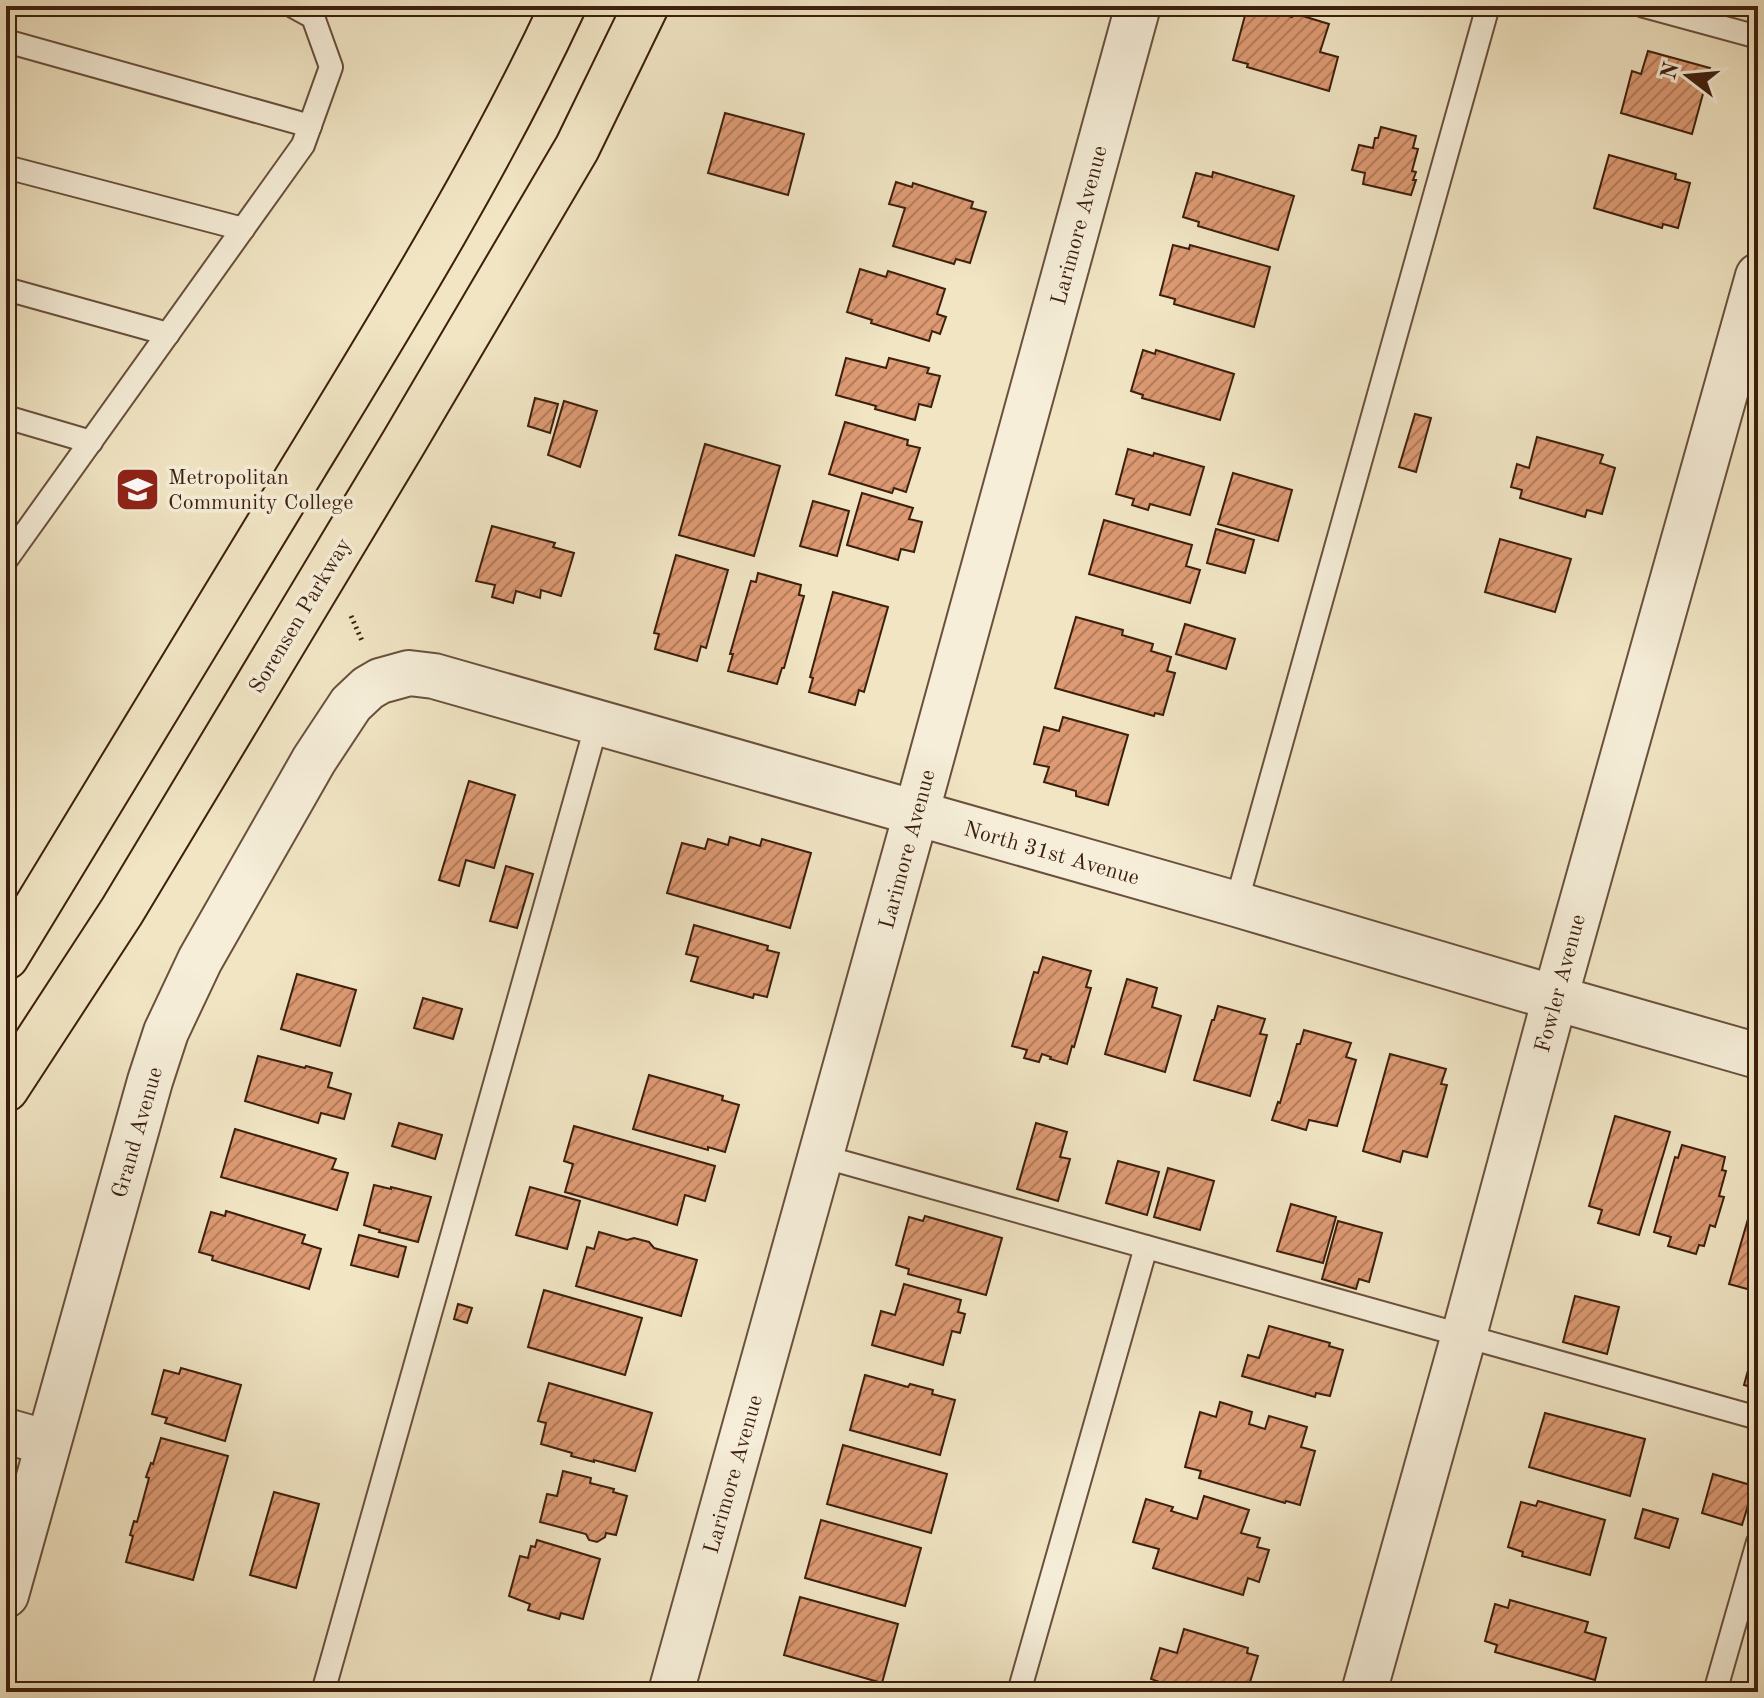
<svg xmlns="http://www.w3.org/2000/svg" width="1764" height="1698" viewBox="0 0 1764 1698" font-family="'Old Standard TT',serif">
<defs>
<pattern id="building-hatch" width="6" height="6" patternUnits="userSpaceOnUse" patternTransform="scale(2)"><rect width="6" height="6" fill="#dd9a73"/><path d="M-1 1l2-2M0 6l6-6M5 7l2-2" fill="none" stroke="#b47d5d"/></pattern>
</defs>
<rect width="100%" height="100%" fill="#f1e5c4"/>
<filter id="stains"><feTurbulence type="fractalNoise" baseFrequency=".0025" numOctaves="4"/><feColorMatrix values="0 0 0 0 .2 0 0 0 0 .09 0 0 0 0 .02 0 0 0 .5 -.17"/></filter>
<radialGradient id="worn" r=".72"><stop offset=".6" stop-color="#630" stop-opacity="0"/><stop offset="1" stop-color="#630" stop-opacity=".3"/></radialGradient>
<g fill="url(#building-hatch)" stroke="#3d1f0e" stroke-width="2">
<polygon points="1247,8 1263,13 1264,9 1292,17 1293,13 1329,24 1320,52 1338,57 1329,91 1247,67 1248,64 1233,60"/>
<polygon points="1648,51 1710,68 1692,134 1621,113 1632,71 1641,74"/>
<polygon points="725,113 804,134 788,195 708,173"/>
<polygon points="1381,127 1416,136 1413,148 1418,149 1412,171 1416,172 1413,180 1416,180 1411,195 1363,184 1365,173 1352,170 1359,145 1373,148 1375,138 1378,138"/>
<polygon points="1609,155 1676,174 1675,179 1690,183 1678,228 1663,224 1662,228 1594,208"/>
<polygon points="1213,172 1294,196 1278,250 1198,226 1199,222 1183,217 1196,173 1212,177"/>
<polygon points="896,182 912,187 913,183 973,202 971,208 986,212 970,263 956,259 954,264 893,246 905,208 889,204"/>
<polygon points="1173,245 1189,249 1190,245 1270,267 1254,327 1174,304 1175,299 1160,295"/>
<polygon points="860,269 886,277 888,271 945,289 937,314 946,317 940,334 932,331 929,341 871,323 872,320 847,312"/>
<polygon points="1143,350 1155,354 1156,350 1234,374 1220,420 1142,398 1143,395 1131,391"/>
<polygon points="846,358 886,368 889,358 929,368 927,373 940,376 931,407 919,404 915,420 875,409 876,406 836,395"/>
<polygon points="535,398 558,404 550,433 528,426"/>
<polygon points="564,401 597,411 580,467 548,455"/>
<polygon points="1415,414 1431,418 1416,472 1399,467"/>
<polygon points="845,422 908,440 907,445 920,448 906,492 894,488 892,493 829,474"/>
<polygon points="1537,437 1603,455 1600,463 1615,468 1602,514 1587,510 1585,517 1520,498 1522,490 1511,487 1517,464 1529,468"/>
<polygon points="705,444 780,466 754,556 679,535"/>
<polygon points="1128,449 1153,456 1154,453 1204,467 1190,515 1150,504 1148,510 1132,505 1134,499 1116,494"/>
<polygon points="1233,473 1292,490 1278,541 1218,524"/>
<polygon points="862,493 913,508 909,519 922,522 914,552 901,549 898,560 847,545"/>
<polygon points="813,501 849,511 837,556 800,546"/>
<polygon points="1104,520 1192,545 1186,566 1200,570 1190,603 1089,574"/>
<polygon points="492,526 555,543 553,547 574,553 561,596 541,590 540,598 516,591 513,603 492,597 495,585 476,581"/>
<polygon points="1216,529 1254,540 1245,573 1207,563"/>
<polygon points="1500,539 1571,559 1555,612 1485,592"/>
<polygon points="676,555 728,570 706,648 701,646 697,661 655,649 659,634 654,633"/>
<polygon points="758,573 801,585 799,595 804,596 784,668 782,668 777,684 728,671 733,654 730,654 751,581 756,582"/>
<polygon points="833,592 888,607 864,692 859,690 855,705 809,692 813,678 810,677"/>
<polygon points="1076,617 1123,630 1122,635 1153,644 1151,651 1171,657 1167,671 1175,673 1163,715 1155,713 1154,716 1055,688"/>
<polygon points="1185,624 1235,639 1226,669 1176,654"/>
<polygon points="1063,717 1128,735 1108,805 1076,796 1076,791 1044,782 1049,767 1034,764 1044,727 1059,731"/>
<polygon points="469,781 515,795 494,868 466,860 459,886 439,880"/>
<polygon points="730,837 760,846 762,839 811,853 790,928 667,893 682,843 705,849 708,839 728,845"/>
<polygon points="506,866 533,874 517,928 490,921"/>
<polygon points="694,925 768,946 767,950 779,953 767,997 754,994 753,998 691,981 698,957 686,954"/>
<polygon points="1043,957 1091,971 1086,987 1091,988 1074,1047 1072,1046 1067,1064 1050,1059 1051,1057 1042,1054 1039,1062 1024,1058 1027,1050 1012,1046 1034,972 1038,973"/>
<polygon points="297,974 356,990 340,1046 281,1029"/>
<polygon points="1127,979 1157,988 1152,1007 1181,1016 1165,1072 1105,1054"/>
<polygon points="423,998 462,1009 453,1039 414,1028"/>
<polygon points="1218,1006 1265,1019 1260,1034 1267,1035 1250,1096 1194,1080 1212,1020 1214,1020"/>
<polygon points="1304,1030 1351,1043 1346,1057 1356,1060 1337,1126 1309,1120 1306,1130 1272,1120 1278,1102 1280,1103 1297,1044 1300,1044"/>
<polygon points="1390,1054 1446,1069 1441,1084 1447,1085 1427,1157 1403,1151 1400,1162 1363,1151"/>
<polygon points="258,1056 305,1068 306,1066 332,1073 328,1087 351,1094 344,1119 321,1113 318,1123 245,1101"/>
<polygon points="649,1075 723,1096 722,1100 739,1105 725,1152 708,1147 708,1150 633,1129"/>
<polygon points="1615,1116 1670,1132 1639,1235 1598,1223 1602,1210 1589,1206"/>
<polygon points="399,1123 442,1135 435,1159 392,1146"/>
<polygon points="1036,1123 1067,1132 1060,1157 1070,1159 1058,1201 1017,1189"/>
<polygon points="574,1126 715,1166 705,1201 685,1195 677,1225 565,1192 573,1164 564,1161"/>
<polygon points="235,1129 336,1159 332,1169 348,1173 337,1210 221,1177"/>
<polygon points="1682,1145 1725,1157 1722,1170 1726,1171 1719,1196 1724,1197 1715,1227 1710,1225 1704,1246 1699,1245 1696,1254 1668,1246 1671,1237 1654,1232 1675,1157 1678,1158"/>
<polygon points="1118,1161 1159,1172 1147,1215 1106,1203"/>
<polygon points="1168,1168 1214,1181 1200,1230 1154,1217"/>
<polygon points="374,1185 391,1189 391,1187 431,1197 418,1242 379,1232 380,1230 364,1225"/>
<polygon points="1758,1185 1758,1292 1729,1284"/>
<polygon points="530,1187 580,1201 567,1249 516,1235"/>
<polygon points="1291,1204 1336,1217 1323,1263 1277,1251"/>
<polygon points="226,1211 305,1235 302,1243 321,1249 309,1289 212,1260 213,1256 199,1252 211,1212 225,1216"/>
<polygon points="925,1216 1002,1238 986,1295 908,1274 909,1269 896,1265 909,1217 923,1221"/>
<polygon points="1338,1221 1382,1233 1369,1282 1359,1279 1356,1289 1322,1279"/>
<polygon points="599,1232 627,1240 634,1238 649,1242 654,1248 697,1260 681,1316 576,1286 587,1247 594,1249"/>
<polygon points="359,1235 406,1247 398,1277 351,1265"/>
<polygon points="904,1284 961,1300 958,1312 965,1314 960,1333 952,1331 943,1365 872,1345 881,1311 895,1315"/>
<polygon points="544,1290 642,1318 625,1375 528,1347"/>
<polygon points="1575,1296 1619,1307 1607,1354 1563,1342"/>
<polygon points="458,1304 472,1308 467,1323 454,1319"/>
<polygon points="1269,1326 1330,1343 1329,1346 1343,1350 1330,1396 1316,1393 1315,1397 1242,1376 1248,1355 1259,1358"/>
<polygon points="1758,1334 1758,1389 1744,1385"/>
<polygon points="181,1368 241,1385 225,1441 165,1423 167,1418 152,1414 164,1370 179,1374"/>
<polygon points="865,1375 908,1387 910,1384 933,1390 932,1394 955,1400 940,1455 850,1430"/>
<polygon points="549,1383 652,1413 635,1471 594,1460 594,1462 571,1456 572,1453 541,1444 546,1423 538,1421"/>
<polygon points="1220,1402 1252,1412 1249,1424 1265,1429 1269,1416 1307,1427 1301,1447 1315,1451 1300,1505 1286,1501 1285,1503 1199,1478 1201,1471 1185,1467 1200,1412 1216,1417"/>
<polygon points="1545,1413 1645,1439 1630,1496 1529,1467"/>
<polygon points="161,1438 228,1456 193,1580 126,1562 133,1536 130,1535 134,1521 137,1522 149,1478 146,1477 151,1463 153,1464"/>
<polygon points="843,1445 947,1474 931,1533 827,1504"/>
<polygon points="563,1471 591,1478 590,1483 614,1489 613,1492 627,1496 616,1535 606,1533 605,1537 597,1542 589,1540 586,1534 540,1522 547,1494 557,1496"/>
<polygon points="1713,1474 1754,1486 1742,1525 1702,1513"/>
<polygon points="274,1492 319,1504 296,1588 250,1575"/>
<polygon points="1204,1496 1249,1510 1241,1533 1260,1538 1257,1547 1269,1550 1259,1582 1248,1578 1243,1595 1153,1568 1159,1549 1133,1542 1146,1499 1173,1507 1171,1511 1197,1519"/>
<polygon points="1538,1501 1605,1520 1590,1575 1522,1556 1523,1552 1508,1547 1521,1502 1536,1506"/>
<polygon points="1643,1509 1678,1519 1669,1548 1635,1538"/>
<polygon points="821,1520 921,1548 905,1606 805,1578"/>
<polygon points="537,1540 600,1559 583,1619 561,1613 559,1619 528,1610 530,1604 509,1596 520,1556 528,1558 531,1546 535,1547"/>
<polygon points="800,1597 898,1624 882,1683 784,1655"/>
<polygon points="1510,1600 1588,1622 1585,1632 1606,1638 1595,1680 1495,1652 1497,1645 1485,1641 1495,1604 1508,1608"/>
<polygon points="1184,1629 1248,1648 1247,1653 1258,1656 1247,1692 1187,1692 1151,1679 1160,1648 1177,1653"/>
</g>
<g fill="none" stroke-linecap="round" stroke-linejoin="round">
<defs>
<g id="lane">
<polyline points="1644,6 1758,37"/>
<polyline points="6,41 310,126"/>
<polyline points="6,167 243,229"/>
<polyline points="6,289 168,334"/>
<polyline points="6,417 91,442"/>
<polyline points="6,560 303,145 331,67 313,17 293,6"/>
<polyline points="1236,904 1488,6"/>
<polyline points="821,1156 1758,1418"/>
<polyline points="323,1692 597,723"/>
<polyline points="1019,1692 1146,1247"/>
<polyline points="1715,1692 1758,1542"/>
</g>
<g id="street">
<polyline points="6,1431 48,1443"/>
<polyline points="6,1595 150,1081 166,1032 200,960 314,760 351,704 368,688 380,681 409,673 434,676 1236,904 1555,998 1758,1056"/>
<polyline points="671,1692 916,814 1138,6"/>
<polyline points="1364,1692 1464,1335 1555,998 1758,276"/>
</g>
<g id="primary">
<path d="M6 957C105 793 205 629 305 465 396 316 489 165 563 6"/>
<polyline points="6,1089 122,911 404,442 577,148 646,6"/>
</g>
</defs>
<use href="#lane" stroke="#6a503c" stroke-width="26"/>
<use href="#street" stroke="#6a503c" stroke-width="48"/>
<use href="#primary" stroke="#3d1f0e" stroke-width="48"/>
<polyline stroke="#3d1f0e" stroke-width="5" stroke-dasharray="2 4" stroke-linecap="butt" points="351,616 363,643"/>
<use href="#lane" stroke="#f6eed9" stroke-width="22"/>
<use href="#street" stroke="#f6eed9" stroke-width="44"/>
<use href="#primary" stroke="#f1e5c4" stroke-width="44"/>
</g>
<defs>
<symbol id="university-square" viewBox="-11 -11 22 22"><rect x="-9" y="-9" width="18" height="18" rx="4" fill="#8f2418" stroke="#f6eed9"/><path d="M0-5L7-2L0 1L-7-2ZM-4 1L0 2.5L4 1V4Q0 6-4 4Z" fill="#fff"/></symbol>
</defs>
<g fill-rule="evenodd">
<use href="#university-square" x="112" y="464" width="51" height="51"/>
</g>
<g text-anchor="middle" stroke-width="7" stroke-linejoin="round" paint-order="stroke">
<g font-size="22" fill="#3d1f0e" stroke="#f6eed9">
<text transform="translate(1078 225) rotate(-75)" y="8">Larimore Avenue</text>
<text transform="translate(299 615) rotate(-59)" y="8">Sorensen Parkway</text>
<text transform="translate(906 849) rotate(-75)" y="8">Larimore Avenue</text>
<text transform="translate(1052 852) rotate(16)" y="8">North 31st Avenue</text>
<text transform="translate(1559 983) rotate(-75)" y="8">Fowler Avenue</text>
<text transform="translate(136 1132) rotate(-74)" y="8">Grand Avenue</text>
<text transform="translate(732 1474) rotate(-74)" y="8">Larimore Avenue</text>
</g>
<g font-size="22" fill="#3d1f0e" stroke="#f6eed9" text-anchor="start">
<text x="168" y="484">Metropolitan<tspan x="168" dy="25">Community College</tspan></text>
</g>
</g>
<rect width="1764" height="1698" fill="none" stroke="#f1e5c4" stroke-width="32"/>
<rect x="8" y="8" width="1748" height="1682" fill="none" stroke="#3d1f0e" stroke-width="4"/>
<rect x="16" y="16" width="1732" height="1666" fill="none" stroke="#3d1f0e" stroke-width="2"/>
<g transform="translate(1688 76) rotate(286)" stroke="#f6eed9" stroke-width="6" paint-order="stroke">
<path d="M0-6L14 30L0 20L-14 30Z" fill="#3d1f0e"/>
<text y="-12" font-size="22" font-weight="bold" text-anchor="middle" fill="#3d1f0e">N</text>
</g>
<rect width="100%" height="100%" filter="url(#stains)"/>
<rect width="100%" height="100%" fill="url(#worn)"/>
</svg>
